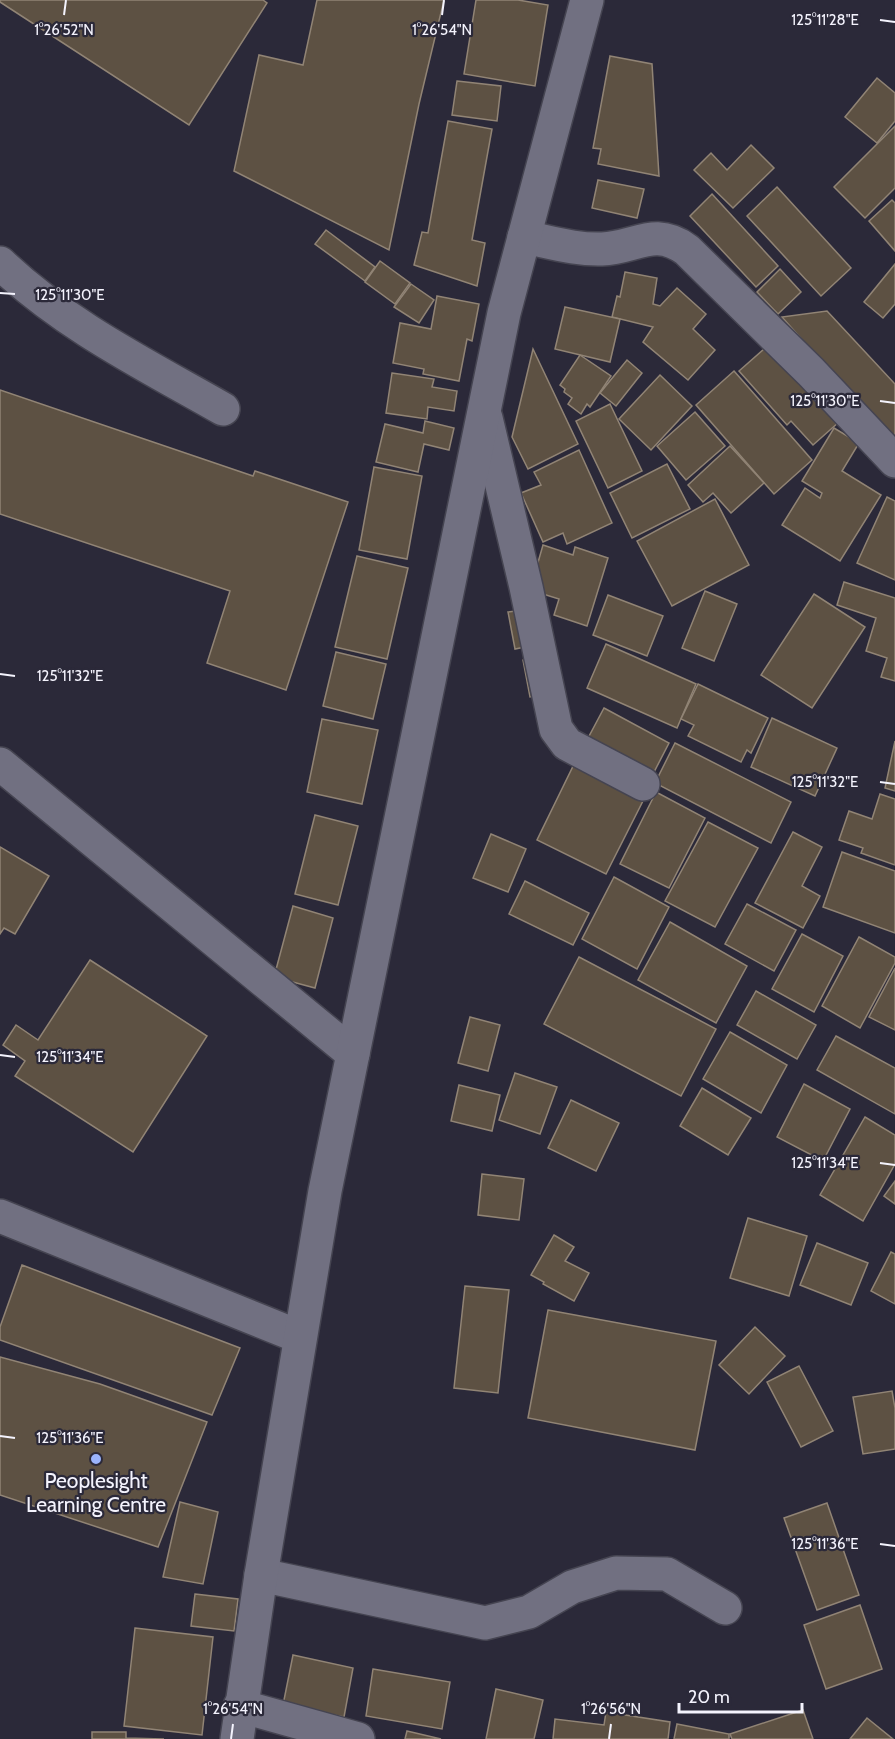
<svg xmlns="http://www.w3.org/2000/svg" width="895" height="1739" viewBox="0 0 895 1739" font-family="Cabin,sans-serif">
<rect width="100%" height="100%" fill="#2b2939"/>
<g fill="#5d5143" stroke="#918475" stroke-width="1.5">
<polygon points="0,0 263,0 267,3 189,125 0,2"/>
<polygon points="317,0 444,0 419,104 389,250 234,171 259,55 303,65"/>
<polygon points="476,0 518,0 548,5 535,86 464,74"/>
<polygon points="610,56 652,64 659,176 598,164 601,149 593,148"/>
<polygon points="877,78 895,93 895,121 877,143 845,117"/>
<polygon points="457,81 501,86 497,121 452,115"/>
<polygon points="448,121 492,129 472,240 485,243 477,286 414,265 422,232 428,233"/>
<polygon points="895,126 895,188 865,218 834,187"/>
<polygon points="751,145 774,168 733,208 694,170 711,153 727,170"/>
<polygon points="598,180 644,189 637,218 592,208"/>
<polygon points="777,187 851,268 821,296 747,216"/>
<polygon points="712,194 778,266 756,287 690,216"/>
<polygon points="892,200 895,203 895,251 869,221"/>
<polygon points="326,230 375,267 365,281 315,244"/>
<polygon points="380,261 410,283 395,304 365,282"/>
<polygon points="895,264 895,304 883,318 864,302"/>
<polygon points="780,269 801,292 778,314 757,292"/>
<polygon points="625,272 657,278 653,304 660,306 677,288 706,314 693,329 715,350 688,380 643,342 653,327 612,317 617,296 620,297"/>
<polygon points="411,284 434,300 419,323 394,307"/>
<polygon points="437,296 479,304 472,341 467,339 459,381 423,374 424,369 393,363 400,323 431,329"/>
<polygon points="565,307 620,319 610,362 555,349"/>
<polygon points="827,311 895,384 895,445 782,317"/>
<polygon points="772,342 839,422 813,445 791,421 787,425 739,371"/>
<polygon points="533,349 578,444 528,469 512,437"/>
<polygon points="580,355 611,376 590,407 587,404 581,414 568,404 572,398 564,392 565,389 560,385"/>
<polygon points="627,360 642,373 616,406 600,393"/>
<polygon points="734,371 812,460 774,494 696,405"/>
<polygon points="392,373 434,379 432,387 457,391 454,411 428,407 427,419 386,413"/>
<polygon points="660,375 692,406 651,450 619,419"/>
<polygon points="0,390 253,476 255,471 348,502 286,690 207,663 230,591 0,514"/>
<polygon points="610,404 642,471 608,488 576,421"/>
<polygon points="695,412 725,446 686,480 657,446"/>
<polygon points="425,421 454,428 449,450 424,444 418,472 376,462 385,424 423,433"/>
<polygon points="834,428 859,443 842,471 881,495 840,561 782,525 805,488 820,498 822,493 802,481"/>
<polygon points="730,446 764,483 731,513 713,493 703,502 688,485"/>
<polygon points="579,450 612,523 567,544 563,533 543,542 521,493 541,485 534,472"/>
<polygon points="667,464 690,509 632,538 610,493"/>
<polygon points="374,467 422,476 407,559 359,550"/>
<polygon points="887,497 895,501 895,580 857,563"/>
<polygon points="715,499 749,565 672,606 637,541"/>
<polygon points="543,545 573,555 575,547 608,558 587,626 554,615 559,599 530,590"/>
<polygon points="357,556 408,568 387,659 335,647"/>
<polygon points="844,582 895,598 895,681 881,677 887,658 866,651 876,618 837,605"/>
<polygon points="705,591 737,604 714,661 682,648"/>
<polygon points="814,594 865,627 812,708 761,675"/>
<polygon points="608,595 663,616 647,656 593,635"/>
<polygon points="523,610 530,646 515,649 508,612"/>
<polygon points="606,644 696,684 677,728 587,688"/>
<polygon points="336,652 386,664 373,719 323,706"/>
<polygon points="534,657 542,695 530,697 523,660"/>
<polygon points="698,684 768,718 751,753 747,750 741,762 688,736 694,725 681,719"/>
<polygon points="604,708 669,743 652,776 587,740"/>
<polygon points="772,718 837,748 815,796 751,767"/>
<polygon points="322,719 378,730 362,804 307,792"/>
<polygon points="895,741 895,791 885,788"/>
<polygon points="675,743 791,802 771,843 655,783"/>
<polygon points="578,756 648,791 606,874 537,840"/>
<polygon points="656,792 705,818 669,888 620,864"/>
<polygon points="880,794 895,799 895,865 861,853 863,848 839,840 849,811 872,819"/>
<polygon points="315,815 358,826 338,905 295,894"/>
<polygon points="708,822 758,848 715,927 665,901"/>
<polygon points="793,832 822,847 802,886 820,896 803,928 755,903"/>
<polygon points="491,834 526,849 508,892 473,878"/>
<polygon points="0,847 49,876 15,934 4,928 0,934"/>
<polygon points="842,852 895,871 895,933 823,907"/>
<polygon points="614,877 669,907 637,969 582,939"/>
<polygon points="525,881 589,913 573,945 509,914"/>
<polygon points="747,904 796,930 774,971 725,944"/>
<polygon points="293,906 333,918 315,988 274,977"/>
<polygon points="670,922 747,966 716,1023 638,980"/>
<polygon points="802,934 843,956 814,1012 772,989"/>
<polygon points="859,937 895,957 895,963 860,1028 822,1006"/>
<polygon points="579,957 716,1029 681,1096 544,1024"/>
<polygon points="90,960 207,1036 133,1152 15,1076 25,1061 3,1045 16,1025 38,1040"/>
<polygon points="895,968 895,1030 869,1017"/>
<polygon points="756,991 816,1025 797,1059 737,1025"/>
<polygon points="470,1017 500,1025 488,1071 458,1063"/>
<polygon points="730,1032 787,1065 761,1113 703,1079"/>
<polygon points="836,1036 895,1068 895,1114 817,1070"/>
<polygon points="515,1073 557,1087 540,1134 499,1120"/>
<polygon points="804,1084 850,1109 823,1161 777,1137"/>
<polygon points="459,1085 500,1095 492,1131 451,1121"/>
<polygon points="702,1088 751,1118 728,1155 680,1126"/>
<polygon points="571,1100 619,1123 596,1171 548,1148"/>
<polygon points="865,1117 895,1135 895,1164 863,1221 820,1195"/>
<polygon points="482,1174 524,1179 519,1220 478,1215"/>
<polygon points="895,1181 895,1204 884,1196"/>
<polygon points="748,1218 807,1236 789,1296 730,1278"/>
<polygon points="554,1235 574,1247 565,1261 589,1273 574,1301 543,1284 544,1282 531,1275"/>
<polygon points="817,1243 868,1263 851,1305 800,1285"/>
<polygon points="891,1252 895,1254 895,1304 871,1291"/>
<polygon points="22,1265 240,1348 212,1415 0,1340 0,1327"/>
<polygon points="465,1286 509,1290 498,1393 454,1388"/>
<polygon points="548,1310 716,1341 695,1450 528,1418"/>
<polygon points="755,1327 785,1356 749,1394 719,1365"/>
<polygon points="0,1357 100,1384 207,1422 158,1547 0,1495"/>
<polygon points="799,1366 833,1431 801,1447 767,1382"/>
<polygon points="892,1391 895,1408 895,1449 863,1454 853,1397"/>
<polygon points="180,1502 218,1512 203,1584 163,1577"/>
<polygon points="827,1503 859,1595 817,1610 784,1518"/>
<polygon points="195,1594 238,1599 234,1631 191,1626"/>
<polygon points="860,1605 882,1669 826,1689 804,1625"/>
<polygon points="135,1628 213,1637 202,1735 124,1726"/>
<polygon points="293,1655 353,1668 344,1717 283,1705"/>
<polygon points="373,1669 450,1682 442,1729 366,1716"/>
<polygon points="496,1689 543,1700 534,1739 486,1739"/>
<polygon points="803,1710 813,1739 732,1739 730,1734"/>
<polygon points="606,1712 670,1722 668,1739 553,1739 555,1719 604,1725"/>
<polygon points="867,1718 893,1739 850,1739"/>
<polygon points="677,1724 729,1734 729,1739 674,1739"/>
<polygon points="407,1731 441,1739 405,1739"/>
<polygon points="92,1732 126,1732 126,1738 164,1739 92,1739"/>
</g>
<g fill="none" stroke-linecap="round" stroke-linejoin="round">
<defs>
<g id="minor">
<path d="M524 237C550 242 576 250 602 249 636 248 654 226 687 250L811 372 895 461"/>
<path d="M0 263C65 325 146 365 223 409"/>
<polyline points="486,418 526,587 556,729 567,744 643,784"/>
<polyline points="0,764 353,1054"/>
<polyline points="0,1216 300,1337"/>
<polyline points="261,1575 485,1623 529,1612 572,1587 616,1573 667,1574 725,1608"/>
<polyline points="240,1706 358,1739"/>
<polyline points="237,1739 261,1575 325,1191 504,313 587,0"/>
</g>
</defs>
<use href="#minor" stroke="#454451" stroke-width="36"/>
<use href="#minor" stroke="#717081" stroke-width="33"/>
</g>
<path fill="none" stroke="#f4f3fd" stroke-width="2" d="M64 15 66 0M442 15 444 0M880 20 895 22M0 293 15 294M880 401 895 403M0 674 15 676M880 782 895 784M0 1055 15 1057M880 1163 895 1165M0 1436 15 1438M880 1544 895 1546M231 1739 233 1724M609 1739 611 1724"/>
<circle fill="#9bb4fd" stroke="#2b2939" stroke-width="2" cx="96" cy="1459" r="6"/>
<g text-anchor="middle" stroke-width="4.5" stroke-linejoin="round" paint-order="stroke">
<g font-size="21" fill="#f4f3fd" stroke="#2b2939">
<text x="96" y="1488">Peoplesight<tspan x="96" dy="24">Learning Centre</tspan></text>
</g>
</g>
<g font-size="15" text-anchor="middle" fill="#f4f3fd" stroke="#2b2939" stroke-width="4.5" stroke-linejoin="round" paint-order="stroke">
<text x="825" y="25">125°11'28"E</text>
<text x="64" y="35">1°26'52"N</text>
<text x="442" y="35">1°26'54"N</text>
<text x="70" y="300">125°11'30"E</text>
<text x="825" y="406">125°11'30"E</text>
<text x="70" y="681">125°11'32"E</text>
<text x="825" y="787">125°11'32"E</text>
<text x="70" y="1062">125°11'34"E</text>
<text x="825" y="1168">125°11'34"E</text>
<text x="70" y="1443">125°11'36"E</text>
<text x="825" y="1549">125°11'36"E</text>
<text x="233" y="1714">1°26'54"N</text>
<text x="611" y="1714">1°26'56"N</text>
</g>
<path d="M679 1703v9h123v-9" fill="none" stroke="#f4f3fd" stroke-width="3"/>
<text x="688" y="1703" font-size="18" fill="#f4f3fd" stroke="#2b2939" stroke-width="4.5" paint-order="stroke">20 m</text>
</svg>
